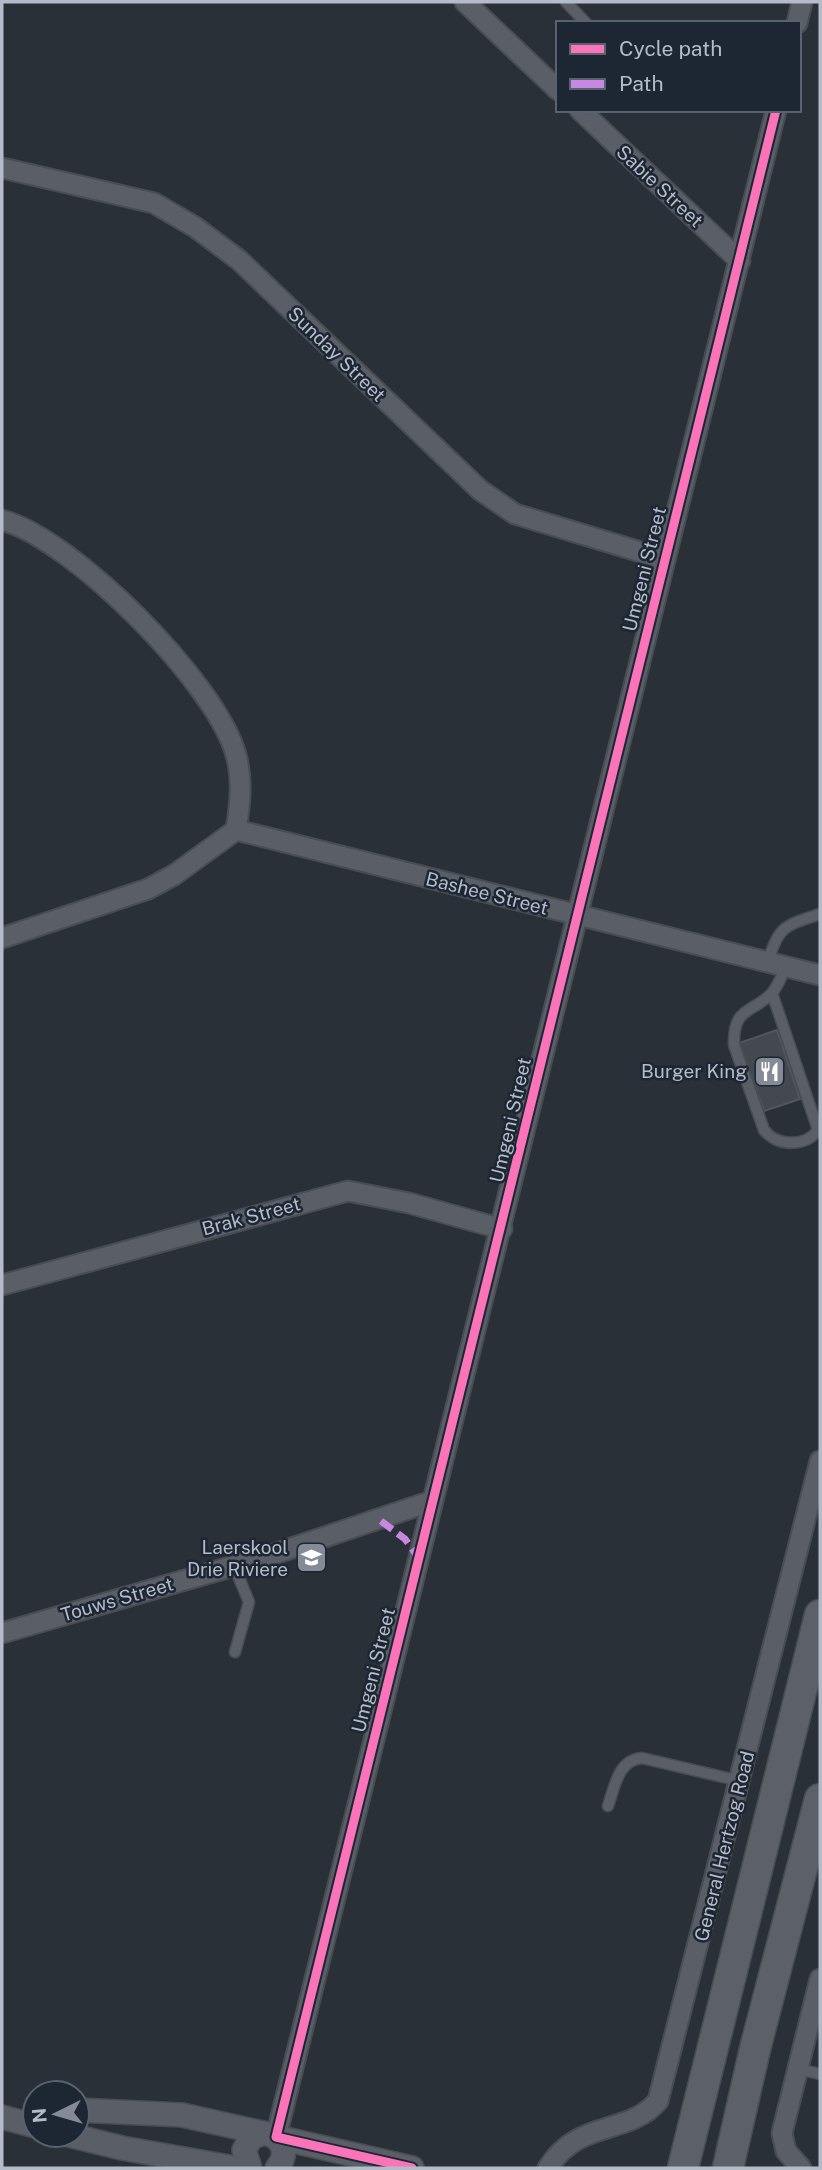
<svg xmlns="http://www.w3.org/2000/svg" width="822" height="2170" viewBox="0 0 822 2170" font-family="'Public Sans',sans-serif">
<rect width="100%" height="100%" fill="#2a3038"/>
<polygon fill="#444950" stroke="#52575f" stroke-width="2" points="777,1030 800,1099 764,1111 739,1043"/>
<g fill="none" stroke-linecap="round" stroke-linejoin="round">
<defs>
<g id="service">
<polyline points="566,2 586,23"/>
<path d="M768 962C778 926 786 925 820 914"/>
<path d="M772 993 818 1130C805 1148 776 1146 764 1130L734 1045C733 1006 752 1014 772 993 778 986 782 975 786 967"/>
<polyline points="234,1566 249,1602 235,1652"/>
<path d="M608 1806C615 1786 618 1760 642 1758L740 1781"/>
<polyline points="798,2069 820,2074"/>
</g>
<g id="minor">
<polyline points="465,2 558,90"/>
<polyline points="797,23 802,2"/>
<polyline points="580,110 740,261"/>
<polyline points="2,168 154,203 195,227 239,260 480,490 515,514 664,559"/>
<path d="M2 520C73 539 217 684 236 755 243 780 240 805 236 830"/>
<polyline points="2,938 148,889 174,875 236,830 820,975"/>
<polyline points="2,1285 348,1191 409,1203 502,1229"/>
<polyline points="2,1633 268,1556 432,1501"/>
<polyline points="276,2137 776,110"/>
<path d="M548 2168C578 2119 628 2136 658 2101L820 1461"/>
<polyline points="801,2168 786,2151 782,2133 820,1979"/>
</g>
<g id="tertiary">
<polyline points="77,2110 182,2115 263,2133"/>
<polyline points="2,2117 35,2126"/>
<polyline points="69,2135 122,2148 235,2168"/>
<polyline points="276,2137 412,2168"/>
<path d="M250 2168 244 2150 251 2138 263 2133C282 2136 290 2153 277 2168"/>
</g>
<g id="primary">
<polyline points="683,2168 820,1615"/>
<polyline points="728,2168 755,2049 820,1799"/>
</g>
</defs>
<use href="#service" stroke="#484c53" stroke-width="13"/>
<use href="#minor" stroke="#484c53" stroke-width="23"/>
<use href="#tertiary" stroke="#484c53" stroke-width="26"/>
<use href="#primary" stroke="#484c55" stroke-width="33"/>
<use href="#service" stroke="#5a5e66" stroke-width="10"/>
<use href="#minor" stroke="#5a5e66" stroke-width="19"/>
<use href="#tertiary" stroke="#5a5e66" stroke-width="23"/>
<use href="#primary" stroke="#5c6168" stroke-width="30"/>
<polyline stroke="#c787e3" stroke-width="7" stroke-dasharray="14 7" stroke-linecap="butt" points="381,1521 405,1539 418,1557"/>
<defs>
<polyline id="cycleway" points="412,2168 276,2137 776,110"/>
</defs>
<use href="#cycleway" stroke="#1d2633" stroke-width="13"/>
<use href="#cycleway" stroke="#fb73b8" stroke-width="9"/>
</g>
<defs>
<symbol id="restaurant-square" viewBox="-11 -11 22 22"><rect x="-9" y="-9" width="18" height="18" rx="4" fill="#848b96" stroke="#1d2633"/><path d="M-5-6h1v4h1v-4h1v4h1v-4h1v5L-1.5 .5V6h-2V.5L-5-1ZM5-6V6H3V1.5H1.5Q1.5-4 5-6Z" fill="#fff"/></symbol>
<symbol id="school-square" viewBox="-11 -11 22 22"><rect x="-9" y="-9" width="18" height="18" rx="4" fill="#848b96" stroke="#1d2633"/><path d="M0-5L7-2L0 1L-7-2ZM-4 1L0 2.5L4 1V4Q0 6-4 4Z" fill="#fff"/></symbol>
</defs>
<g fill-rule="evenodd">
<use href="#restaurant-square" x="752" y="1054" width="35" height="35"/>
<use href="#school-square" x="294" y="1540" width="35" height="35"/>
</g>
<g text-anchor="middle" stroke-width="5" stroke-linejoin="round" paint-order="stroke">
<g font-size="19" fill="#b4bcc9" stroke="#1d2633">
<text transform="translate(660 186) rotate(43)" y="7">Sabie Street</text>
<text transform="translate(337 354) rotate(44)" y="7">Sunday Street</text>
<text transform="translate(644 569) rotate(-76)" y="7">Umgeni Street</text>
<text transform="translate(487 893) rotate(14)" y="7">Bashee Street</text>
<text transform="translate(510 1120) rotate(-77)" y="7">Umgeni Street</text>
<text transform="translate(251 1216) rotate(-15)" y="7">Brak Street</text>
<text transform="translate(117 1599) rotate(-16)" y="7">Touws Street</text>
<text transform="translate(373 1670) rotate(-76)" y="7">Umgeni Street</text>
<text transform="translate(724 1846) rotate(-76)" y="7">General Hertzog Road</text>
</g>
<g font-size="19" fill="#b4bcc9" stroke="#1d2633" text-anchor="end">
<text x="747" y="1078">Burger King</text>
<text x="288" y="1554">Laerskool<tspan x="288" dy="22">Drie Riviere</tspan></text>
</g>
</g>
<rect width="822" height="2170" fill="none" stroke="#b4bcc9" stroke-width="7"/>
<rect x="556" y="21" width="245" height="91" fill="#1d2633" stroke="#59626f" stroke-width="2"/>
<rect x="570" y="44" width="35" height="10" fill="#fb73b8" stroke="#59626f" stroke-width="2"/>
<text x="619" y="56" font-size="21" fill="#b4bcc9">Cycle path</text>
<rect x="570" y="79" width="35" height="10" fill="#c787e3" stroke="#59626f" stroke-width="2"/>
<text x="619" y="91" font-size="21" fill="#b4bcc9">Path</text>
<g transform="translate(56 2114) rotate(265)"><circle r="33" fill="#1d2633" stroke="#59626f" stroke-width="2"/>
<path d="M0-5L12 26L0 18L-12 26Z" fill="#848b96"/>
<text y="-10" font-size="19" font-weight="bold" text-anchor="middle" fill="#b4bcc9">N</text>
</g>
</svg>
